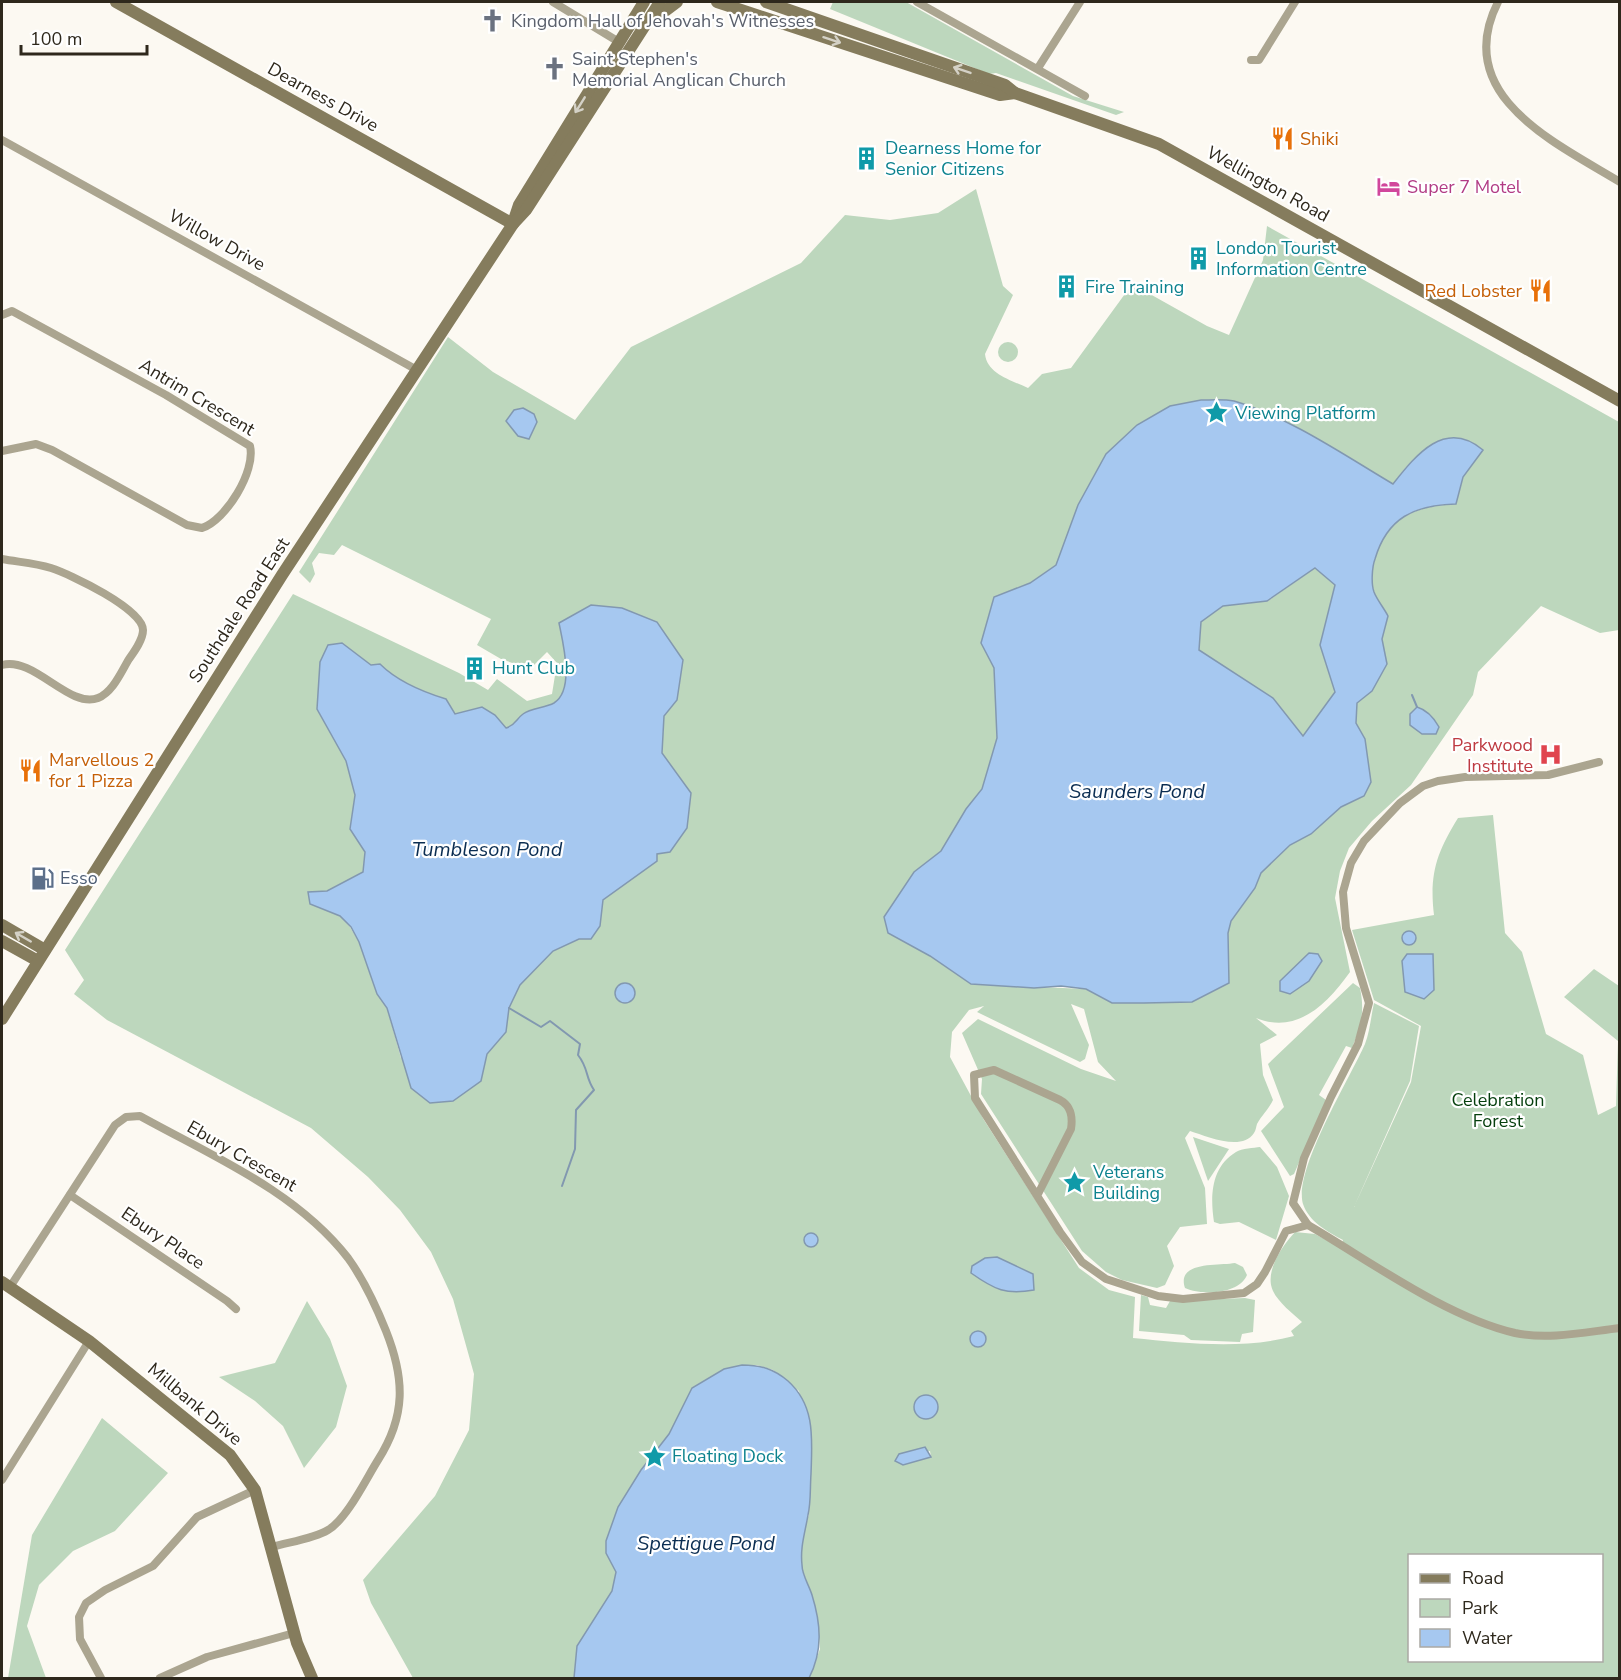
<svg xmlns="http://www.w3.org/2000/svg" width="1621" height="1680" viewBox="0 0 1621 1680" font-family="'Nunito Sans',sans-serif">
<rect width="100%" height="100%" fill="#fcf9f2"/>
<g fill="#bdd7bd" fill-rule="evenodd">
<polygon points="833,2 906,2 1073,96 1124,112 1116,115 996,73 989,74 830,9"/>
<path d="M976 189 1003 286 1013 295 985 354C987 374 1011 380 1028 388L1042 374 1071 368 1130 287 1141 289 1207 326 1229 335 1263 260 1267 226 1619 422V630L1600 633 1541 606 1478 672 1473 695 1411 785 1372 821 1349 848 1340 871 1335 898 1350 972C1327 1004 1297 1035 1256 1018L1277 1035 1260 1044 1263 1075 1273 1100C1269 1109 1262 1115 1257 1124 1256 1127 1256 1130 1254 1133 1242 1152 1206 1136 1190 1131L1185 1138 1205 1188 1207 1224 1180 1227 1167 1246 1174 1266 1165 1285 1157 1288 1122 1280 1106 1272 1082 1251 981 1094 982 1079 962 1033 978 1019 1081 1069 1116 1081 1098 1062 1084 1009 1071 1004 1089 1045 1085 1059 1080 1062 977 1012 984 1006 969 1010 952 1032 950 1057 984 1120 1079 1268 1109 1290 1135 1297 1133 1338C1185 1343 1242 1350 1294 1336L1291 1331 1302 1322C1293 1314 1278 1302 1273 1291 1264 1272 1282 1246 1295 1232L1315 1234 1341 1248 1343 1240C1328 1232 1309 1222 1303 1204 1293 1171 1350 1078 1365 1044 1370 1031 1371 1016 1374 1003L1419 1026 1410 1081 1354 1207 1411 1082 1421 1026 1374 1000 1352 930 1434 915C1429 874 1437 852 1458 818L1493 815 1505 933 1522 952 1546 1034 1583 1055 1598 1115 1616 1106 1618 1041 1564 997 1594 969 1619 986V1678H809L820 1649 817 1614 802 1568 801 1542 809 1514 811 1458 799 1391 773 1370 757 1365 724 1369 692 1388 669 1434 641 1470 618 1507 606 1553 616 1572 612 1591 577 1646 574 1678H413L371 1603 363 1580 435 1496 469 1430 474 1374 453 1299 431 1252 400 1210 368 1177 311 1128 107 1020 74 994 84 980 65 950 293 594 459 673 488 690 497 679 527 701 552 694 557 663 547 652 530 669 501 659 477 645 491 619 342 545 334 555 319 553 312 563 315 574 310 583 299 572 448 337 493 372 575 420 631 347 801 263 845 215 890 220 938 213ZM1265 415 1317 440 1393 484C1414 455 1447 419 1483 450L1463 477 1456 504C1414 506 1387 518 1375 559 1372 567 1371 584 1374 591 1377 600 1384 608 1388 616L1382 639 1387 664 1372 691 1357 703 1356 723 1365 739 1364 796 1341 807 1311 834 1290 845 1261 873 1255 888 1231 921 1228 933 1229 983 1192 1002H1112L1086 989 971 984 930 956 884 917 914 872 941 851 966 809 982 789 997 738 994 668 981 643 994 597 1030 583 1056 565 1093 477 1106 454 1137 425ZM559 623 677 700 664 716 662 753 675 774 687 828 670 852 657 854V861L603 900 579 938 553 951 520 985 509 1008 506 1032 487 1054 481 1081 401 1058 387 1008 377 994 359 942 350 927 340 916 310 904 309 892 327 891 363 872 365 852 350 829 355 795 346 761 317 709 320 686 342 643 371 665 380 664C397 681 423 692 445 699L455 715H495L506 728C515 725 516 719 523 714 531 708 545 708 554 703 575 690 563 643 559 623ZM930 1451 931 1457 903 1465 895 1461ZM1410 1556H1602V1660H1410Z"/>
<circle cx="1008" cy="352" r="10"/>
<polygon points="1315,568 1335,585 1320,645 1335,692 1303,736 1273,698 1199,650 1201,622 1223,606 1268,601"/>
<path d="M1353 983 1360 988C1365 1012 1361 1026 1352 1048L1346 1046 1319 1095 1326 1100 1294 1174 1290 1176 1261 1131 1284 1107 1268 1064Z"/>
<polygon points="1193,1137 1229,1149 1208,1181"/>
<path d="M1260 1147 1277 1167 1289 1196 1276 1240 1239 1222 1220 1224 1214 1222C1210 1196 1211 1167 1236 1152 1242 1148 1254 1148 1260 1147Z"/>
<path d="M1235 1263 1243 1267 1247 1275C1239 1294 1203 1296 1185 1288 1176 1261 1218 1266 1235 1263Z"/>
<polygon points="1141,1295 1148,1297 1150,1305 1166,1308 1170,1301 1245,1298 1255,1300 1253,1332 1242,1334 1240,1342 1191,1340 1184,1335 1139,1331"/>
<polygon points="307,1301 330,1339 347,1386 336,1427 304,1468 283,1426 255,1401 219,1377 275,1363"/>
<polygon points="102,1418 168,1473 115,1531 73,1551 39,1585 27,1626 46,1678 8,1678 32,1535"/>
</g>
<g fill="#a6c8f0" stroke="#8298b0" stroke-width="1.5" fill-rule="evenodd">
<path d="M1201 400C1211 400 1224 399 1234 401 1289 417 1344 455 1393 484 1416 455 1445 418 1483 450L1463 477 1456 504C1414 505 1387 518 1375 559 1372 567 1371 584 1374 592 1377 600 1384 608 1388 616L1382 639 1387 664 1372 691 1357 703 1356 723 1365 739 1371 782 1364 796 1341 807 1311 834 1290 845 1261 873 1255 888 1231 921 1228 933 1229 983 1192 1002 1144 1003H1112L1086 989 1061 986 1034 988 971 984 930 956 888 933 884 917 914 872 941 851 966 809 982 789 997 738 994 668 981 643 994 597 1030 583 1056 565 1078 505 1106 454 1137 425 1170 406ZM1315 568 1335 585 1320 645 1335 692 1303 736 1273 698 1199 650 1201 622 1223 606 1267 601Z"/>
<polygon points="523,408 534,414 537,422 529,439 518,436 506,421 514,410"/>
<path d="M591 605 622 608 657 622 683 660 677 700 664 716 662 753 691 793 687 828 670 852 657 854V861L603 900 600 926 591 939H579L553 951 520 985 509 1008 506 1032 487 1054 481 1081 453 1101 430 1103 411 1088 387 1008 377 994 359 942 351 927 340 916 310 904 308 892 327 891 363 872 365 852 350 829 355 795 346 761 317 709 320 662 328 645 342 643 371 665 380 664C397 681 423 692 446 699L455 714 482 707 495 715 506 728C516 725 516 719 523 714 531 708 545 708 554 703 575 690 563 643 559 623Z"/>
<path d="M1417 707C1427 710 1434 718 1439 727L1436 734H1422L1410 725V714Z"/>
<circle cx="1409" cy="938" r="7"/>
<polygon points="1309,953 1318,954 1322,961 1309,981 1290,994 1280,991 1280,981"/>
<polygon points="1407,954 1433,954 1434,990 1424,999 1405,992 1402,961"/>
<circle cx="625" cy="993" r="10"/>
<circle cx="811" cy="1240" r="7"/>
<path d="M997 1257 1033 1274 1034 1290C1006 1295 995 1290 971 1273L972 1266 985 1258Z"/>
<circle cx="978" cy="1339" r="8"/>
<path d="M742 1365C761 1365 774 1369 788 1381 816 1406 812 1440 811 1474 810 1488 811 1502 808 1515 805 1533 800 1547 802 1565 802 1575 809 1585 812 1595 821 1624 823 1651 809 1678H574L577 1646 612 1591 616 1572 606 1553V1541L618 1507 641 1470 669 1434 692 1388 724 1369Z"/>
<circle cx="926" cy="1407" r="12"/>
<polygon points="925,1447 931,1457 903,1465 895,1461 899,1454"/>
</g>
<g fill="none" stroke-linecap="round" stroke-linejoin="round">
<g stroke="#8298b0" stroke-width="2">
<polyline points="1412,695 1417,707"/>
<path d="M509 1008 541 1027 550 1021 580 1044 578 1055C589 1069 585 1077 594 1090L576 1110 575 1149 562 1186"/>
</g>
<g stroke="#aba590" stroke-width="8">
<polyline points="553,2 619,42"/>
<polyline points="917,2 1085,96"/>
<path d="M1498 2C1451 95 1554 142 1620 182"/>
<polyline points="1251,60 1259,60 1295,2"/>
<polyline points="1038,68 1080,2"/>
<polyline points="2,140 417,370"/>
<path d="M2 315 12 311 166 395 250 446C256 471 226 520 202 528L187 525 52 450 36 444 2 451"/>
<path d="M2 559C18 562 35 563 51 568 70 574 143 609 143 630 143 640 134 652 129 659 121 672 113 692 98 698 69 709 34 656 2 665"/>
<path d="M1599 762 1548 775 1465 777 1438 781 1423 786 1400 803 1364 841 1351 863 1343 892 1346 928 1369 1003 1358 1044 1331 1097 1304 1158 1293 1203 1308 1225C1370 1261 1446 1317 1515 1333 1549 1340 1585 1332 1620 1328"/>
<path d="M1038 1194 1071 1129C1073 1116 1071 1106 1060 1100L994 1070 974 1075 975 1098 1060 1232 1082 1262 1106 1279 1158 1296 1183 1299 1244 1293 1257 1284 1265 1272 1286 1231 1308 1225"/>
<polyline points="70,1195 227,1301 236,1309"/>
<path d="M10 1287 115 1125 126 1117 140 1116C212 1156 296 1191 348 1258 364 1280 376 1306 386 1331 405 1379 406 1416 378 1460 366 1479 347 1519 328 1530 313 1539 289 1542 272 1547"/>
<polyline points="2,1480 89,1341"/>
<polyline points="101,1678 80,1639 79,1617 86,1603 105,1590 153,1566 197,1517 255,1490"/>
<polyline points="160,1678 207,1657 294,1633"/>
</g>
<g stroke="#857c5d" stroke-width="12">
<polyline points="116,2 513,224"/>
<polyline points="717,2 1000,95 1015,93"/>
<polyline points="766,2 1005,85 1015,93 1159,144 1620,401"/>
<polyline points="653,20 677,2"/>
<polyline points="514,220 519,205 644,2"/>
<polyline points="2,925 45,950"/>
<polyline points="2,941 38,961"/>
<polyline points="2,1019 282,575 513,224 526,210 660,2"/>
<polyline points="2,1282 89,1341 230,1455 255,1490 297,1643 312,1678"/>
</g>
</g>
<defs><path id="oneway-shaft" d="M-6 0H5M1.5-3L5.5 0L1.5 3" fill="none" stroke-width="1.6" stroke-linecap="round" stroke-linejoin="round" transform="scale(1.5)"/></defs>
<g stroke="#d4d1c6">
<use href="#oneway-shaft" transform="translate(832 40) rotate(18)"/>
<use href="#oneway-shaft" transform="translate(962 70) rotate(-161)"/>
<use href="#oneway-shaft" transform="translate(580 105) rotate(122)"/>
<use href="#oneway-shaft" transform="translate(23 937) rotate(-150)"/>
</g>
<defs>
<symbol id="church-bare" viewBox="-9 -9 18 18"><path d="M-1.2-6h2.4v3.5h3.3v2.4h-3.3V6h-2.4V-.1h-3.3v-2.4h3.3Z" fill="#6b7280" stroke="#fff" stroke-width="2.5" paint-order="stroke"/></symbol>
<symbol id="restaurant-bare" viewBox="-9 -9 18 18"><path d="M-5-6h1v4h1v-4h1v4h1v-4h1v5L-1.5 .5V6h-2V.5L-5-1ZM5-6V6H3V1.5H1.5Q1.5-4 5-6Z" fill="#e8710a" stroke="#fff" stroke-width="2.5" paint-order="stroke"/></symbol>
<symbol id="building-bare" viewBox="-9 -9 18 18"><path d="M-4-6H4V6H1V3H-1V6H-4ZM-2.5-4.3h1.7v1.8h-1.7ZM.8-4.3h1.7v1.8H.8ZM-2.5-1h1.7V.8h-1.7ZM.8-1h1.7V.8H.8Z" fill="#0f9aa8" stroke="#fff" stroke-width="2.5" paint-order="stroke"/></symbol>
<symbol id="hotel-bare" viewBox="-9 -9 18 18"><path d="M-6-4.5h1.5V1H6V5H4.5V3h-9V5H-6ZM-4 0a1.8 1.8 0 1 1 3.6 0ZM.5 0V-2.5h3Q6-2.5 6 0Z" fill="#d1479c" stroke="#fff" stroke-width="2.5" paint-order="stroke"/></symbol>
<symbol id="sight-bare" viewBox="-9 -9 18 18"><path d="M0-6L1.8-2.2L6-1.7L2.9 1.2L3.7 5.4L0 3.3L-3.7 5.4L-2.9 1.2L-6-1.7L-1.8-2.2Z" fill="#0f9aa8" stroke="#fff" stroke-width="2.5" paint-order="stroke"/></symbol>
<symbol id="hospital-bare" viewBox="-9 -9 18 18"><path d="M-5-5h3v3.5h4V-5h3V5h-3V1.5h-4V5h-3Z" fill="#e0444e" stroke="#fff" stroke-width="2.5" paint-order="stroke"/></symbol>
<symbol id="fuel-bare" viewBox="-9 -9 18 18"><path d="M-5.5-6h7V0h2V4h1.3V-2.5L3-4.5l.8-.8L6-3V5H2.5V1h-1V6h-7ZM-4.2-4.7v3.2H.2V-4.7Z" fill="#5c6f8a" stroke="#fff" stroke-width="2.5" paint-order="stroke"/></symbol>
</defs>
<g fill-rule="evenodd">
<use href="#church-bare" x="476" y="4" width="33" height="33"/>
<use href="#church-bare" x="538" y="52" width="33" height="33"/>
<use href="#restaurant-bare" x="1266" y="122" width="33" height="33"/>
<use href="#building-bare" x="850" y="142" width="33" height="33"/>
<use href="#hotel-bare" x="1372" y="170" width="33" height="33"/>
<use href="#building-bare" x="1182" y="242" width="33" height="33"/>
<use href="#building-bare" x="1050" y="270" width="33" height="33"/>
<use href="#restaurant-bare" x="1524" y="274" width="33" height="33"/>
<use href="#sight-bare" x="1200" y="396" width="33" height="33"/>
<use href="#building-bare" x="458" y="652" width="33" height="33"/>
<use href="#hospital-bare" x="1534" y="738" width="33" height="33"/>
<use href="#restaurant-bare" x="14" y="754" width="33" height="33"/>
<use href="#fuel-bare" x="26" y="862" width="33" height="33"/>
<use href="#sight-bare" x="1058" y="1166" width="33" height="33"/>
<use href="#sight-bare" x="638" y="1440" width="33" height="33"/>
</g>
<g text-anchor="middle" stroke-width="4.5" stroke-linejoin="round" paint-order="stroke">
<g font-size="18" fill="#5b616d" stroke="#fff" text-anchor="start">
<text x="511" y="27">Kingdom Hall of Jehovah's Witnesses</text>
<text x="572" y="65">Saint Stephen's<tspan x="572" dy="21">Memorial Anglican Church</tspan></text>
</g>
<g font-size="18" fill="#2e281c" stroke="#fff">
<text transform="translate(323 97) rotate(29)" y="6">Dearness Drive</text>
<text transform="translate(1268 184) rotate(29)" y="6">Wellington Road</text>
<text transform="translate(217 240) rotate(29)" y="6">Willow Drive</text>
<text transform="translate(197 397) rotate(31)" y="6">Antrim Crescent</text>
<text transform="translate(239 610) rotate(-57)" y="6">Southdale Road East</text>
<text transform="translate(242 1156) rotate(30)" y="6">Ebury Crescent</text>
<text transform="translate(163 1238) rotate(34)" y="6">Ebury Place</text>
<text transform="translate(195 1404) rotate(40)" y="6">Millbank Drive</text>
</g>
<g font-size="18" fill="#c56008" stroke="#fff" text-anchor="start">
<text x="1300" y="145">Shiki</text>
<text x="1522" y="297" text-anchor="end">Red Lobster</text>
<text x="49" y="766">Marvellous 2<tspan x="49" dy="21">for 1 Pizza</tspan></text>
</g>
<g font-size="18" fill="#0d838f" stroke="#fff" text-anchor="start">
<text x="885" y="154">Dearness Home for<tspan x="885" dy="21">Senior Citizens</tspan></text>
<text x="1216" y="254">London Tourist<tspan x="1216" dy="21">Information Centre</tspan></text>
<text x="1085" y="293">Fire Training</text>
<text x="1235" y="419">Viewing Platform</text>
<text x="492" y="674">Hunt Club</text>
<text x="1093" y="1178">Veterans<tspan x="1093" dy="21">Building</tspan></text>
<text x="672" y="1462">Floating Dock</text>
</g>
<g font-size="18" fill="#b23c85" stroke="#fff" text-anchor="start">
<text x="1407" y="193">Super 7 Motel</text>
</g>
<g font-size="18" fill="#be3a42" stroke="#fff" text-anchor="end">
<text x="1533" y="751">Parkwood<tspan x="1533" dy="21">Institute</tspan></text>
</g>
<g font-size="18" fill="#4e5e75" stroke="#fff" text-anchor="start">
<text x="60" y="884">Esso</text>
</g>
<g font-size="18" fill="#053f0d" stroke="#fff">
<text x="1498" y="1106">Celebration<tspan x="1498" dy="21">Forest</tspan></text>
</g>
<g font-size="20" font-style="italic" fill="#0a2d52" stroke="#fff">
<text x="1137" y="798">Saunders Pond</text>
<text x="487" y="856">Tumbleson Pond</text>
<text x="706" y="1550">Spettigue Pond</text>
</g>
</g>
<rect width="1621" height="1680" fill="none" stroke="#2e281c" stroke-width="6"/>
<rect x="1408" y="1554" width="195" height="108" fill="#ffffff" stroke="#aba9a4" stroke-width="1.5"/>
<rect x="1420" y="1574" width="30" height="9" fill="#857c5d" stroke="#aba9a4" stroke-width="1.5"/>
<text x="1462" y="1584" font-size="18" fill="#2e281c">Road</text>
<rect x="1420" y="1599" width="30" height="18" fill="#bdd7bd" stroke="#aba9a4" stroke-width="1.5"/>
<text x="1462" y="1614" font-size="18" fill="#2e281c">Park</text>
<rect x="1420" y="1629" width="30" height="18" fill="#a6c8f0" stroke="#aba9a4" stroke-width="1.5"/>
<text x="1462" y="1644" font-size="18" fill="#2e281c">Water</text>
<path d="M21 45v9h126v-9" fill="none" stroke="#2e281c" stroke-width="3"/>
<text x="30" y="45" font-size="18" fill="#2e281c" stroke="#ffffff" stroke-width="4.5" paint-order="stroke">100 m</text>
</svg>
